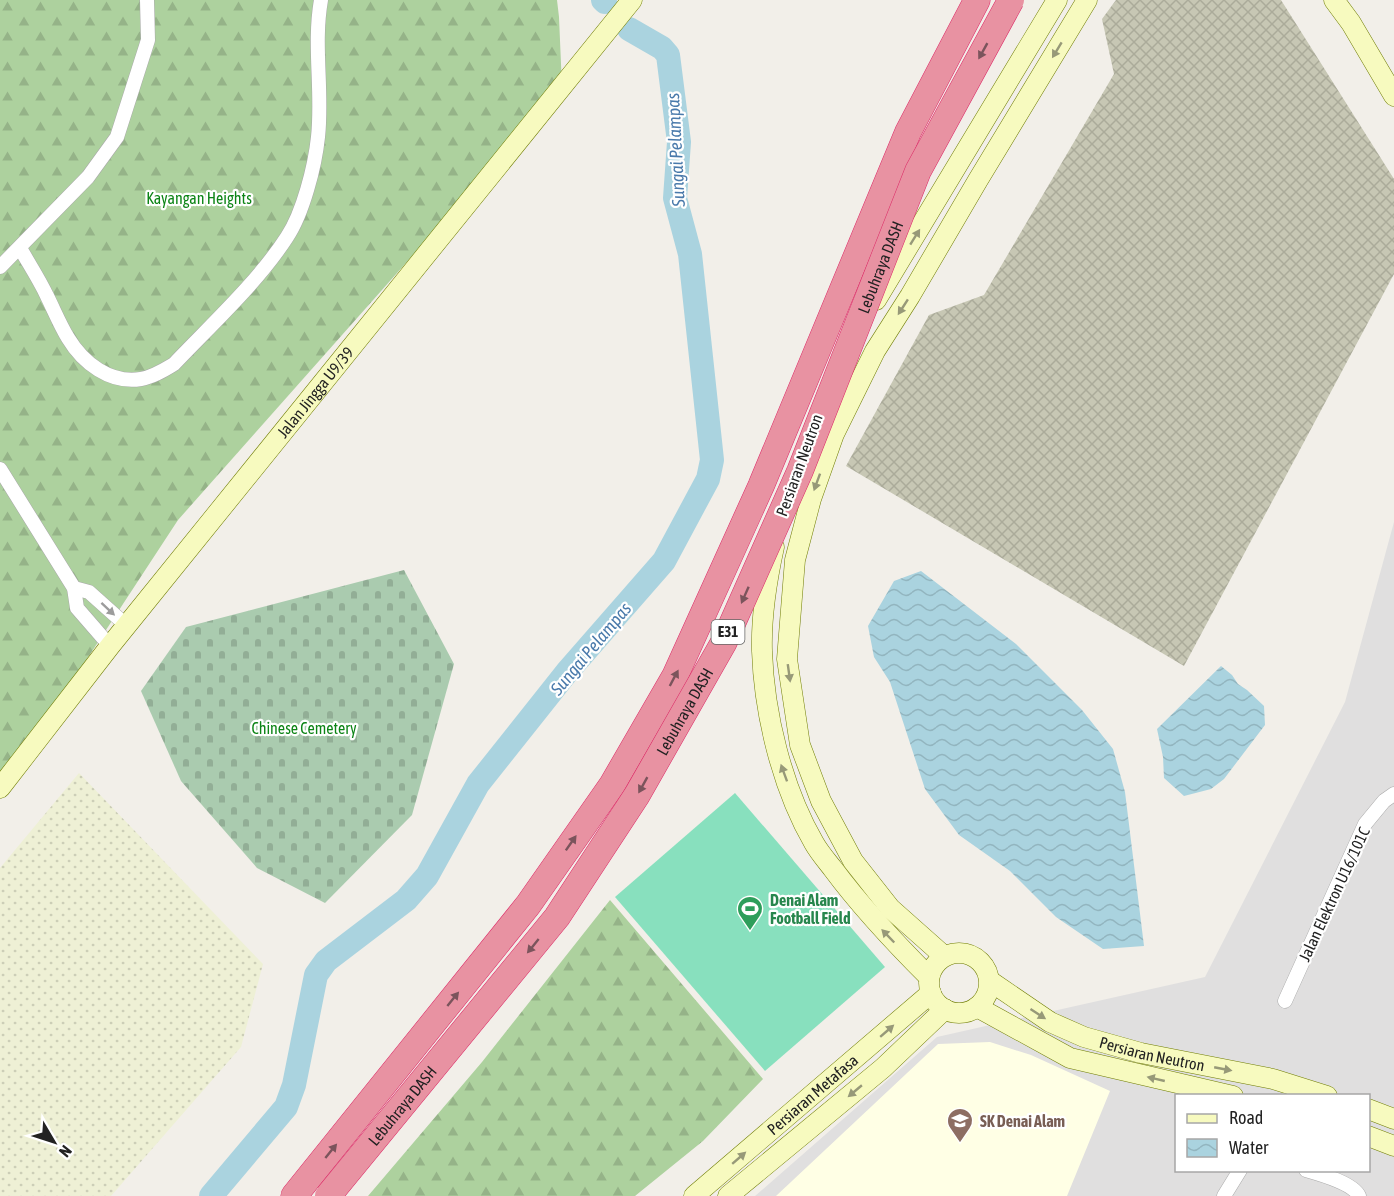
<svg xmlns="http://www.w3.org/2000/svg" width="1394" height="1196" viewBox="0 0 1394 1196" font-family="'Asap Condensed',sans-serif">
<defs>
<pattern id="construction-cross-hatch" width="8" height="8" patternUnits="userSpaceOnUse" patternTransform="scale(1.5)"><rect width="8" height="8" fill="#c7c7b4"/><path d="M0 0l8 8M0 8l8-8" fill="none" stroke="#abab9a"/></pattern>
<pattern id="farmland-dots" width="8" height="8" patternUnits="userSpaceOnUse" patternTransform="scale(1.5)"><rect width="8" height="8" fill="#eef0d5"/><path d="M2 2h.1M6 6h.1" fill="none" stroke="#ccceb7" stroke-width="1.8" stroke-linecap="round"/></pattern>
<pattern id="forest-firs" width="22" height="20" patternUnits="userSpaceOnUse" patternTransform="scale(1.5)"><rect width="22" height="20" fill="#add19e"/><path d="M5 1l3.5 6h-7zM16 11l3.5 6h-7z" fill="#95b388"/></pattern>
<pattern id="cemetery-stones" width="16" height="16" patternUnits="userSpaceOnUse" patternTransform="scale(1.5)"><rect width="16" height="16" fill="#aacbaf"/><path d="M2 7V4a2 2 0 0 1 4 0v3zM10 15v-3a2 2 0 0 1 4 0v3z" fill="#92ae96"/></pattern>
<pattern id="water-waves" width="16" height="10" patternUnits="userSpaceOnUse" patternTransform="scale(1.5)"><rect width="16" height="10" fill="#aad3df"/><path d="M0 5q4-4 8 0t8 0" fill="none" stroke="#92b5bf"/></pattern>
</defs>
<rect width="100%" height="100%" fill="#f2efe9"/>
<path fill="#e0dfdf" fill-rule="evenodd" d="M1394 522V1196H755L937 1037 1205 977 1345 702ZM1176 1096H1368V1170H1176Z"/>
<polygon fill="#ffffe5" points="990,1042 1031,1055 1110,1091 1067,1196 776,1196 938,1044"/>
<polygon fill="url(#construction-cross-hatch)" points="1116,0 1281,0 1394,179 1394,274 1184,666 846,466 929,315 984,295 1114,74 1102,19"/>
<polygon fill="url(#farmland-dots)" points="79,773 263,964 241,1047 111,1196 0,1196 0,868"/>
<g fill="url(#forest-firs)">
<polygon points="0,0 557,0 559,17 562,87 178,520 13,772 0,788"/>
<polygon points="610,900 763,1079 703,1141 635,1196 368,1196 482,1062"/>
</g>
<polygon fill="url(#cemetery-stones)" points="404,570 454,664 412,815 325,903 257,868 181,781 141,691 186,627"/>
<polygon fill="#88e0be" points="735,793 885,967 765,1071 615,897"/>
<g fill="url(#water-waves)">
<polygon points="921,571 1016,644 1082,710 1113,749 1125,792 1144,946 1103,949 1056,917 1010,871 959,835 925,789 890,682 874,657 868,626 894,581"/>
<polygon points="1221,666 1232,675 1238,684 1247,690 1264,706 1265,725 1224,779 1211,789 1184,796 1164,778 1163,757 1157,729"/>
</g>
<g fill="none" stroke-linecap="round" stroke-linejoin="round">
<g stroke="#aad3df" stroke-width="24">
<polyline points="603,0 605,2"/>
<polyline points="211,1196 286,1107 294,1085 316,975 326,961 406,900 427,876 478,784 567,672 664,561 708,479 712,460 690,254 675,198 679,142 668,55 662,48 629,29"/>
</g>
<defs>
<g id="street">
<path d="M20 248C29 264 39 279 47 296 54 310 60 325 68 338 83 363 110 384 141 379 153 377 164 370 174 364 211 325 258 282 287 237 303 213 315 166 318 137 323 92 313 45 321 0"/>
<polyline points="0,267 88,177 117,137 148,40 147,0"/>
<polyline points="0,469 74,588 77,608 110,646"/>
<polyline points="74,588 89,592 127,626"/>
<polyline points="1285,1001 1365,824 1384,801 1394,794"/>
<path d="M1306 1170C1320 1174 1353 1183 1359 1196"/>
<polyline points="1224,1196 1240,1170"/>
</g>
<g id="secondary">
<polyline points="1334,0 1351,23 1394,96"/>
<polyline points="876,300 1057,0"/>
<path d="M774 547C767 579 761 618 762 651 764 713 782 788 814 843 819 852 826 860 833 869 862 908 895 943 929 977"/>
<path id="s1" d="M0 788 110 646 632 0"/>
<circle cx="959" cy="983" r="30"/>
<polyline points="944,956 890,908 853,861 821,801 800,745 787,659 795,560 811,499 834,434 875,351 910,296 978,180 1087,0"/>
<path id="s2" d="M990 981 1050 1022 1084 1037 1141 1053 1273 1079 1327 1096"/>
<polyline points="977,1007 1070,1058 1233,1096"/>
<polyline points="1368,1109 1394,1119"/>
<polyline points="1368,1136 1394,1146"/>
<path id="s3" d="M694 1196 931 993"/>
<polyline points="728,1196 883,1068 945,1009"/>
</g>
<polyline id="highway" points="294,1196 528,905 612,785 675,676 761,486 908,132 977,0"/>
</defs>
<use href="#street" stroke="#a9a9a9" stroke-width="15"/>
<use href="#secondary" stroke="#707d05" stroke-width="21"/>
<use href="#highway" stroke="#dc2a67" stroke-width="27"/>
<use href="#street" stroke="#fff" stroke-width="14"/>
<use href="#secondary" stroke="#f7fabf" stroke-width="20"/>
<use href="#highway" stroke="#e892a2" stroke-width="26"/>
<defs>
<g id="highway-bridge">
<path id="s4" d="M328 1196 557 917 637 795 724 642 800 471 918 171 1011 0"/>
</g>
</defs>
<use href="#highway-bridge" stroke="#dc2a67" stroke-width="27" stroke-linecap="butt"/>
<use href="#highway-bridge" stroke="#e892a2" stroke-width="26"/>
</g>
<defs><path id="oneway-solid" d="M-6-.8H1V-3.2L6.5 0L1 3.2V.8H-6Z" transform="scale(1.5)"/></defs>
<g fill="#979978">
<use href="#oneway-solid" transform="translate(1057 50) rotate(121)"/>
<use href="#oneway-solid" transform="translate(915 237) rotate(-58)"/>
<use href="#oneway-solid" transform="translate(903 307) rotate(123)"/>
<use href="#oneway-solid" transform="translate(817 482) rotate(110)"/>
<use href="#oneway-solid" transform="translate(789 673) rotate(82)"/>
<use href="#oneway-solid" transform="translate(784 773) rotate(-110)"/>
<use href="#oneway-solid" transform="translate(888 936) rotate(-134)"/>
<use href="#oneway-solid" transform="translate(1038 1014) rotate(33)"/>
<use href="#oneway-solid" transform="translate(887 1031) rotate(-41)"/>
<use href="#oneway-solid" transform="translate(1223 1069) rotate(11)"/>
<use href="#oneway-solid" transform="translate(1156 1079) rotate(-167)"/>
<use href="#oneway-solid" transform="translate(855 1091) rotate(140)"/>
<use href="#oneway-solid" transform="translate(739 1158) rotate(-41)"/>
</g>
<g fill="#7b545c">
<use href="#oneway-solid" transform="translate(983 51) rotate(119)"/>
<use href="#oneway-solid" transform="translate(745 595) rotate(114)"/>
<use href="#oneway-solid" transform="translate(674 678) rotate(-62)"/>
<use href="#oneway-solid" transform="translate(643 785) rotate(119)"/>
<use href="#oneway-solid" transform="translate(571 843) rotate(-55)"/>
<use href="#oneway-solid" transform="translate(533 946) rotate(129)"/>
<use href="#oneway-solid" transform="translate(453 999) rotate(-51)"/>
<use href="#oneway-solid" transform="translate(331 1151) rotate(-51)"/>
</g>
<use fill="#9c9c9c" href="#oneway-solid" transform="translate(108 609) rotate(43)"/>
<defs>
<symbol id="stadium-pin" viewBox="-11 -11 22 30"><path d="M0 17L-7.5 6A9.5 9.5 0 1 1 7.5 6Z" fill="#2e9e5b" stroke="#fff"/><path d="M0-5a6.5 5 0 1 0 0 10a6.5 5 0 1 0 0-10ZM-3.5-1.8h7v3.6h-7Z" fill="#fff"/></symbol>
<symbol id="school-pin" viewBox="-11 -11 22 30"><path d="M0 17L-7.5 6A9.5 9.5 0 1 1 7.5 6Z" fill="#8d6e63" stroke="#fff"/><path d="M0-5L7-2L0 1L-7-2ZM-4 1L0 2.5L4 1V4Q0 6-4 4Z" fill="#fff"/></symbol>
</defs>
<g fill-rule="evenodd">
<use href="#stadium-pin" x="735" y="894" width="30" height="40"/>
<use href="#school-pin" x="945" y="1106" width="30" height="40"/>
</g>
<g text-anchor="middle" stroke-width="4.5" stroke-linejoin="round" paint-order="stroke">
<rect fill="#fff" stroke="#646464" stroke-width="1.5" x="711.5" y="620" width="33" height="24" rx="4.5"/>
<g font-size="15" font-weight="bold" fill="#222">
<text x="728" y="637">E31</text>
</g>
<g font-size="16" fill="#0c8416" stroke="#fff">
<text x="199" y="204">Kayangan Heights</text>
<text x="304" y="734">Chinese Cemetery</text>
</g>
<g font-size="16" fill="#222" stroke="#fff">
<text dy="6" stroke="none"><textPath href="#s4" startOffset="1089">Lebuhraya DASH</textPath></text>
<text dy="6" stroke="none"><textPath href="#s1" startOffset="506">Jalan Jingga U9/39</textPath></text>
<text transform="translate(799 465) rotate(-70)" y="6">Persiaran Neutron</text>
<text dy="6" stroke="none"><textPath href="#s4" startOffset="603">Lebuhraya DASH</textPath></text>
<text transform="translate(1334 894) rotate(-65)" y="6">Jalan Elektron U16/101C</text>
<text dy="6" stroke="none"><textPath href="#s2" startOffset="180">Persiaran Neutron</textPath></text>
<text dy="6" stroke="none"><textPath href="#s3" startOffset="156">Persiaran Metafasa</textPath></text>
<text dy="6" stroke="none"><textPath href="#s4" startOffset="117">Lebuhraya DASH</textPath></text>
</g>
<g font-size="16" font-weight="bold" fill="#27864d" stroke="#fff" text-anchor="start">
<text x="770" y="906">Denai Alam<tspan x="770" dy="18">Football Field</tspan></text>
</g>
<g font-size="16" font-weight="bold" fill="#785e54" stroke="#fff" text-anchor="start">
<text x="980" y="1127">SK Denai Alam</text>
</g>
<g font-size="18" font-style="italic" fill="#4a7aab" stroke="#fff">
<text transform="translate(676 150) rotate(-93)" y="6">Sungai Pelampas</text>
<text transform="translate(591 649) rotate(-50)" y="6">Sungai Pelampas</text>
</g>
</g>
<rect x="1175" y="1094" width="195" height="78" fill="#ffffff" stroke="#a7a7a7" stroke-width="1.5"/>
<rect x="1187" y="1114" width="30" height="9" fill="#f7fabf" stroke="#a7a7a7" stroke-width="1.5"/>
<text x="1229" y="1124" font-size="18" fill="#222222">Road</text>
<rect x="1187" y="1139" width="30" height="18" fill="url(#water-waves)" stroke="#a7a7a7" stroke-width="1.5"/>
<text x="1229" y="1154" font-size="18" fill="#222222">Water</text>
<g transform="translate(54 1142) rotate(129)" stroke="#ffffff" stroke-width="4.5" paint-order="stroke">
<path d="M0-4.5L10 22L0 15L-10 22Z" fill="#222222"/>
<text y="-9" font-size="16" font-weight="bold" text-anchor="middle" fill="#222222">N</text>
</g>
</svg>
